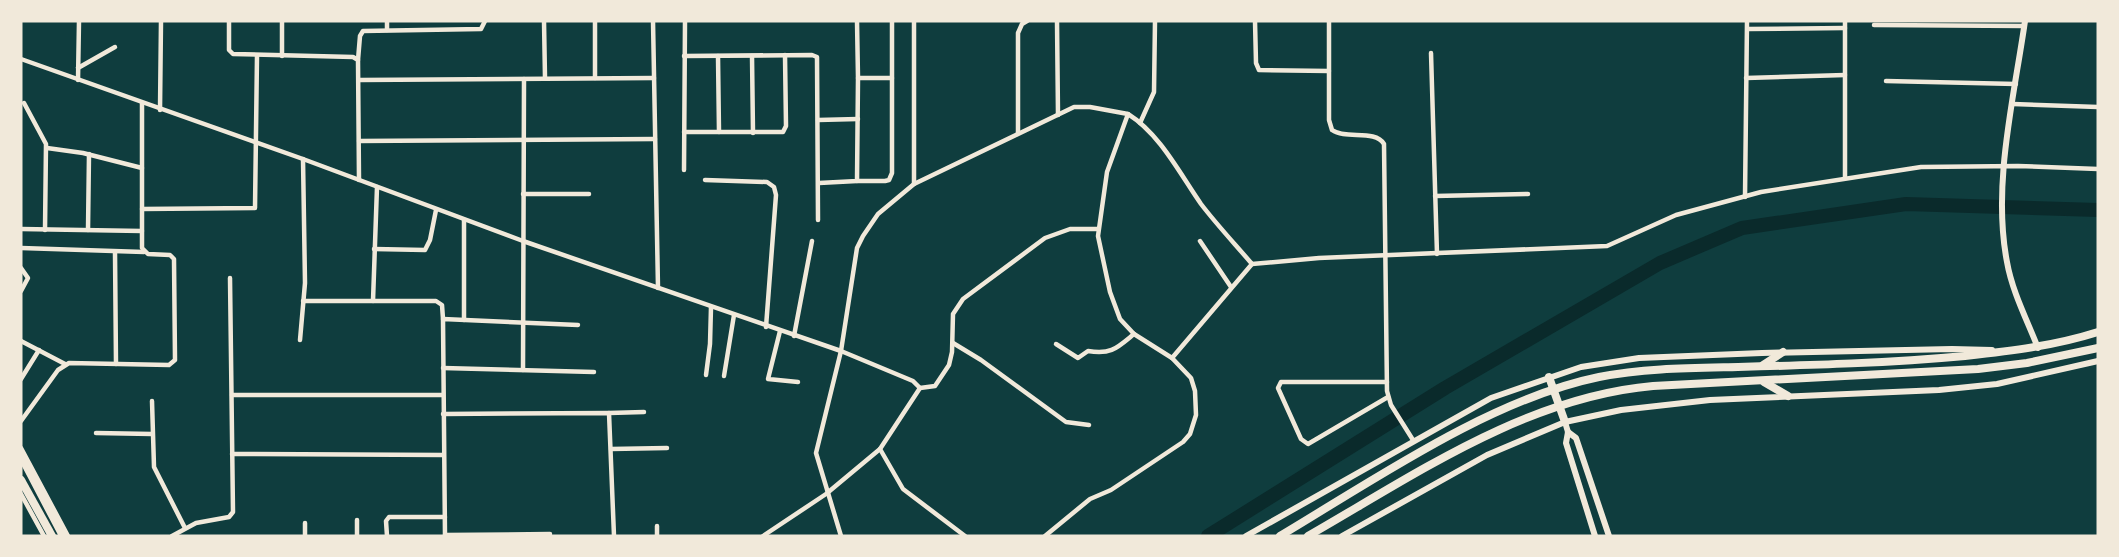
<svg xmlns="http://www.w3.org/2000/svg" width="2119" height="557" viewBox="0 0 2119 557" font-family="'IBM Plex Serif',serif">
<rect width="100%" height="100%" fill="#0f3d3e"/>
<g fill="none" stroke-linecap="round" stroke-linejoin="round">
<polyline stroke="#0a2a2b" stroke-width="14" points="1208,536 1445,388 1660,263 1742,228 1906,204 2098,210"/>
<g stroke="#f1e9da" stroke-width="4.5">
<polyline points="229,21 229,50 233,54 353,57 358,60 359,180"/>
<polyline points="282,21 282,56"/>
<polyline points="544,21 545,78"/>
<polyline points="595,21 595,78"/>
<polyline points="653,21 658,288"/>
<polyline points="857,21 858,78"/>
<polyline points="914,21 914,184"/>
<polyline points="1057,21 1058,115"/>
<polyline points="1255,21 1256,63 1259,70 1329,71"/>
<path d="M1329 21V120L1332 130C1346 140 1375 129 1384 144L1387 391 1391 405 1413 440"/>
<polyline points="1845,21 1845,178"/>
<polyline points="1874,25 2024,26"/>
<polyline points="1748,29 1845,28"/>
<polyline points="387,30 387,21"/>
<polyline points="1431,53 1437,254"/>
<polyline points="684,56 812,55 817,57 818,220"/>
<polyline points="718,56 719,132"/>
<polyline points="752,56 753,133"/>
<polyline points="21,59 303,159 523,241 841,351 913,381 920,388 880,449 903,489 965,536"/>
<polyline points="358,60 360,36 363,31 481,29 485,21"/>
<polyline points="78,68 115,47"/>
<polyline points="1746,78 1845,75"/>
<polyline points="78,80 79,21"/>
<polyline points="360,80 654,78"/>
<polyline points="1886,81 2016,84"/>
<polyline points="24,103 46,144 45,230"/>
<polyline points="2013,104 2098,107"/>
<polyline points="160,110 161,21"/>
<polyline points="818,120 858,119"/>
<polyline points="1140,123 1154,92 1155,21"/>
<polyline points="684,132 783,132 786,126 785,55"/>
<polyline points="1018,133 1018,33 1022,24 1027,21"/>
<polyline points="359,141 655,139"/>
<polyline points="47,148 83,153 142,168"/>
<polyline points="684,170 685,21"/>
<polyline points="705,180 767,182 774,187 776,195 766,327"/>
<polyline points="857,181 885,181 889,180 892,173 892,21"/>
<polyline points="819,183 857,181 858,78 892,78"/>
<polyline points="377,187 373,301 436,301 442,305 443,319"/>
<polyline points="523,194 589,194"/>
<polyline points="1435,196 1528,194"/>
<polyline points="1745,197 1747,21"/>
<polyline points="142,209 255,208 257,56"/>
<polyline points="21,229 142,231"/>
<polyline points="88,230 89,154"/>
<polyline points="1200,241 1231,287"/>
<polyline points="21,248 144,252"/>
<polyline points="374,249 425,250 430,240 436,210"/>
<polyline points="115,252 116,364"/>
<polyline points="21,268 28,278 21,291"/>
<polyline points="303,301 373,301"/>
<polyline points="464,320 464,220"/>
<polyline points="780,331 768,379 798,382"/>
<polyline points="794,336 812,241"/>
<polyline points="300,340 305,283 303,159"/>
<polyline points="21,341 65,364"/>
<polyline points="953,343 981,360 1066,422 1089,425"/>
<path d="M1056 344 1078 358 1088 351C1111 355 1117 348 1134 334"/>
<polyline points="1172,358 1252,264"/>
<polyline points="443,368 594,372"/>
<polyline points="523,370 524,79"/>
<polyline points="706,375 710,344 711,307"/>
<polyline points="724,376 734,315"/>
<polyline points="21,379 39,350"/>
<polyline points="1387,382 1281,382 1278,388 1301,439 1308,444 1388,397"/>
<polyline points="920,388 935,386 949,365 952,352 953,314 963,299 1045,238 1070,229 1098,229"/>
<polyline points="232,395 442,395"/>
<polyline points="152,401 154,467 185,528"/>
<polyline points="609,413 644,412"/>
<polyline points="443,414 609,413 614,536"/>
<polyline points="21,421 58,370 69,363 169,365 175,360 174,259 170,255 148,254 142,248 142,103"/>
<polyline points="96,433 152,434"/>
<polyline points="21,448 68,536"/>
<polyline points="611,449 667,448"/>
<polyline points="232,454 443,455"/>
<polyline points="21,494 44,536"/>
<polyline points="357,520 357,536"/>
<polyline points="305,523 305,536"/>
<polyline points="657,526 657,536"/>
<polyline points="445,535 550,534"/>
<polyline points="172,536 196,523 229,517 233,512 230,278"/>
<polyline points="387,536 386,521 389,517 445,517"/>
<polyline points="445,536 443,319 578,325"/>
<polyline points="763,536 826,494 880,449"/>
<polyline points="841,536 816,453 841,351 857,248 863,236 878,214 914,184 1074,107 1090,107 1128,114"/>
<path d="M1045 536 1090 499 1111 490 1183 442 1190 434 1196 415 1195 391 1191 378 1172 358 1134 334 1120 319 1110 292 1098 236 1107 172 1128 114C1160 134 1180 174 1201 204 1217 225 1235 244 1252 264L1319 258 1607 246 1676 215 1761 192 1921 167 2018 166 2098 169"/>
</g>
<g stroke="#f1e9da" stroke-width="6">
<path d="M2025 21C2014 98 1992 185 2007 262 2012 291 2027 320 2038 348"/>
<polyline points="1565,422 1568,432 1566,443 1595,536"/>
<polyline points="1568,432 1576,438 1609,536"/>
<polyline points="1246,536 1491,398 1581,367 1639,358 1762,353 1952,349 1992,350"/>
<polyline points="1342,536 1487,455 1565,422 1621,410 1710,400 1939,390 1997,384 2098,361"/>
</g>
<g stroke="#f1e9da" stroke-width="8">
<polyline points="1763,365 1783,352"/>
<polyline points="1549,377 1565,422"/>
<polyline points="1764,382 1788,396"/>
<polyline points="21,456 63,536"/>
<polyline points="21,480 52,536"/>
<path d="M1280 536C1374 480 1491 399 1599 377 1644 368 1692 368 1738 367 1814 365 1889 363 1965 356 2010 351 2054 346 2098 332"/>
<path d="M1308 536C1416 474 1527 397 1653 386L1978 369 2027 363 2098 348"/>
</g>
</g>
<rect width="2119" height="557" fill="none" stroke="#f1e9da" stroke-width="45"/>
</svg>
